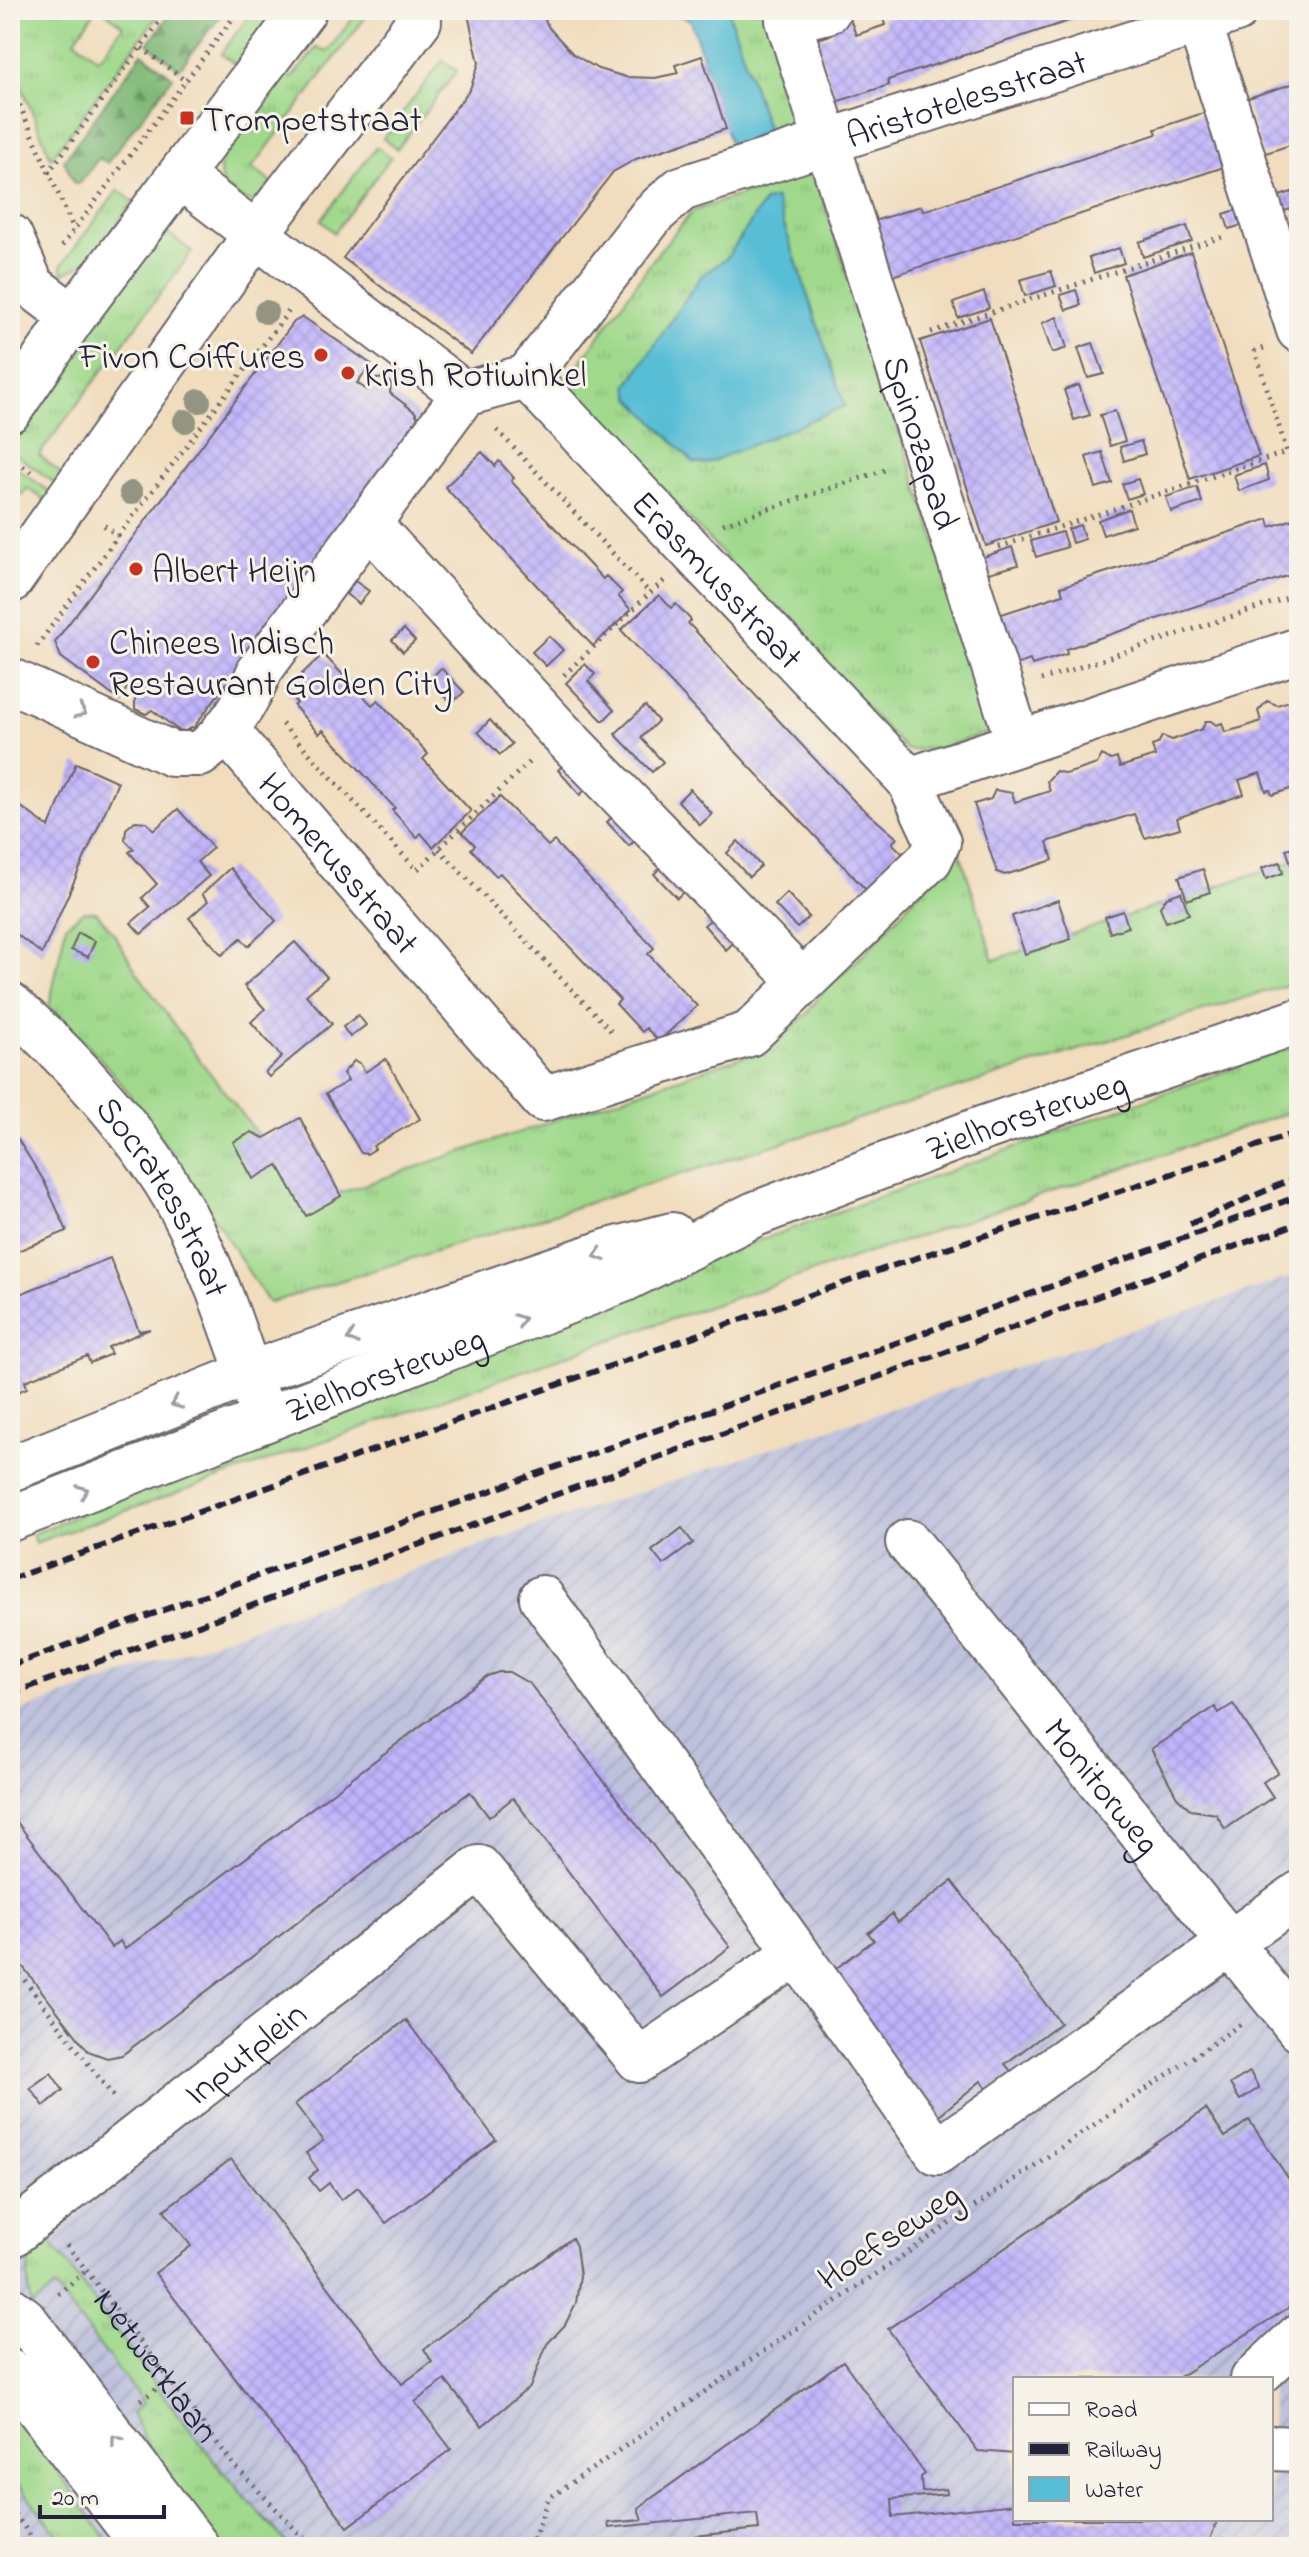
<svg xmlns="http://www.w3.org/2000/svg" width="1309" height="2557" viewBox="0 0 1309 2557" font-family="'Indie Flower',sans-serif">
<defs>
<pattern id="industrial-furrows" width="10" height="10" patternUnits="userSpaceOnUse" patternTransform="scale(2)"><rect width="10" height="10" fill="#bfc2dd"/><path d="M-1 1l2-2M0 10L10 0M9 11l2-2" fill="none" stroke="#a4a6bf"/></pattern>
<pattern id="grass-tufts" width="24" height="20" patternUnits="userSpaceOnUse" patternTransform="scale(2)"><rect width="24" height="20" fill="#a0d98c"/><path d="M3 7l-1-3M5 7V3M7 7l1-3M15 17l-1-3M17 17v-4M19 17l1-3" fill="none" stroke="#8aba7a"/></pattern>
<pattern id="forest-firs" width="22" height="20" patternUnits="userSpaceOnUse" patternTransform="scale(2)"><rect width="22" height="20" fill="#80b978"/><path d="M5 1l3.5 6h-7zM16 11l3.5 6h-7z" fill="#689664"/></pattern>
<pattern id="building-cross-hatch" width="8" height="8" patternUnits="userSpaceOnUse" patternTransform="scale(2)"><rect width="8" height="8" fill="#c0b4fb"/><path d="M0 0l8 8M0 8l8-8" fill="none" stroke="#a59ad8"/></pattern>
</defs>
<rect width="100%" height="100%" fill="#f7f3e8"/>
<filter id="ink" filterUnits="userSpaceOnUse"><feTurbulence type="fractalNoise" baseFrequency=".0125" numOctaves="2"/><feDisplacementMap in="SourceGraphic" scale="16" xChannelSelector="R" yChannelSelector="G"/><feConvolveMatrix kernelMatrix="1 2 1 2 8 2 1 2 1" color-interpolation-filters="sRGB"/></filter>
<filter id="wash" filterUnits="userSpaceOnUse"><feTurbulence type="fractalNoise" baseFrequency=".006" numOctaves="4" result="noise"/><feDisplacementMap in="SourceGraphic" scale="32" xChannelSelector="R" yChannelSelector="G"/><feGaussianBlur stdDeviation="1.8" result="paint"/><feColorMatrix in="noise" values="0 0 0 0 0 0 0 0 0 0 0 0 0 0 0 0 0 1.4 0 .05"/><feComposite in="paint" operator="in"/></filter>
<g filter="url(#wash)">
<rect width="100%" height="100%" fill="#f1ddbd"/>
<path fill="url(#industrial-furrows)" fill-rule="evenodd" d="M1299 1274V2547H10V1715L542 1524ZM1015 2379H1271V2519H1015Z"/>
<g fill="url(#grass-tufts)" stroke="#617e64" stroke-width="2" fill-rule="evenodd">
<polygon points="10,10 96,10 75,40 99,59 123,26 103,10 162,10 51,158 10,58"/>
<polygon points="253,10 277,10 236,65 221,54"/>
<path d="M359 10H371L252 168 272 183 256 202C243 201 238 197 228 189 197 163 264 94 281 71L292 78 317 47 327 52Z"/>
<polygon points="728,10 769,10 805,122 769,134"/>
<polygon points="443,60 457,71 397,149 383,138"/>
<polygon points="376,147 391,157 334,233 321,220"/>
<path d="M813 170 998 729 940 748 906 750 579 401 572 383 579 365 659 251 693 211ZM764 202 844 406 628 385 701 277 727 258Z"/>
<path d="M118 190 133 201C114 226 96 265 63 273L61 266Z"/>
<polygon points="163,229 192,252 39,455 63,475 60,487 11,451 71,353"/>
<polygon points="10,463 54,495 46,501 27,488 10,511"/>
<path d="M959 849 994 960 1299 859V981L269 1303C207 1210 133 1078 49 1007L66 925 84 911 96 912 113 932 136 971 195 1054 264 1142 331 1196 768 1048 807 1014 824 989 860 958Z"/>
<polygon points="1299,1044 1299,1109 636,1331 35,1543 32,1534 612,1294"/>
<path d="M46 2236C125 2341 199 2453 291 2547H218L165 2481 132 2413 144 2403 55 2288 32 2306C26 2282 24 2252 46 2236Z"/>
<polygon points="10,2404 112,2547 67,2547 10,2473"/>
</g>
<g fill="url(#forest-firs)" stroke="#516e5a" stroke-width="2">
<polygon points="173,10 225,10 179,69 148,44"/>
<polygon points="142,53 173,77 107,163 99,158 80,183 74,183 64,160"/>
</g>
<g fill="#58bed6" stroke="#3d7088" stroke-width="2">
<path d="M616 10H728L769 134 731 147 691 21C655 0 645 28 616 10Z"/>
<polygon points="775,198 845,406 706,464 694,463 631,398 628,385 701,276 727,258 764,202"/>
</g>
<g id="blocks">
<g fill="url(#building-cross-hatch)">
<polygon points="467,10 540,10 549,28 573,54 598,69 626,77 655,78 678,73 675,65 702,56 726,129 636,159 613,172 471,354 343,258 470,89 479,63"/>
<polygon points="907,10 1116,10 1116,11 1089,19 1087,15 888,80 889,85 836,102 816,40 833,34 830,25 850,19 856,35 885,25 883,18"/>
<polygon points="1298,82 1299,142 1263,154 1245,99"/>
<polygon points="1209,111 1227,166 886,278 868,223 921,206 923,211 1157,134 1155,129"/>
<polygon points="1292,192 1297,207 1281,212 1276,197"/>
<polygon points="1240,209 1245,224 1229,229 1224,214"/>
<polygon points="1187,226 1192,241 1143,257 1139,242"/>
<polygon points="1119,248 1124,263 1094,273 1089,258"/>
<polygon points="1191,252 1259,456 1190,479 1123,275"/>
<polygon points="1051,271 1056,286 1025,296 1020,280"/>
<polygon points="1076,290 1081,305 1066,310 1060,295"/>
<polygon points="984,292 989,308 958,318 953,303"/>
<polygon points="303,317 371,364 357,383 367,390 376,379 386,378 391,384 390,393 415,412 420,422 194,727 185,731 178,730 152,710 146,714 135,709 135,699 143,689 132,681 119,700 61,657 55,642 294,322"/>
<polygon points="1057,317 1067,348 1052,353 1042,323"/>
<polygon points="990,318 1056,522 986,546 920,341"/>
<polygon points="1093,343 1104,374 1088,378 1078,348"/>
<polygon points="1079,385 1090,415 1074,420 1064,390"/>
<polygon points="1115,411 1125,441 1110,446 1100,415"/>
<polygon points="1141,441 1145,454 1124,461 1120,447"/>
<polygon points="482,452 495,466 499,461 514,478 511,481 603,579 606,576 622,592 618,596 631,610 593,646 445,487"/>
<polygon points="1102,452 1112,483 1096,488 1086,457"/>
<polygon points="1265,465 1269,480 1239,491 1234,475"/>
<polygon points="1138,479 1143,494 1127,499 1122,484"/>
<polygon points="1197,487 1202,502 1171,512 1166,497"/>
<polygon points="1129,509 1134,525 1103,535 1098,520"/>
<polygon points="1299,517 1299,572 1066,649 1067,654 1032,665 1030,660 1013,666 996,616 1063,594 1061,587 1233,531 1268,519 1270,527"/>
<polygon points="1080,525 1085,539 1072,543 1068,529"/>
<polygon points="1062,532 1067,547 1036,557 1031,541"/>
<polygon points="1012,547 1018,565 977,576 972,561"/>
<polygon points="355,581 369,591 359,604 346,594"/>
<polygon points="659,595 671,608 676,604 691,620 688,623 855,802 897,838 892,843 905,856 867,891 621,630"/>
<polygon points="404,629 415,641 403,652 392,640"/>
<polygon points="549,636 563,650 546,666 532,652"/>
<polygon points="323,654 372,705 378,700 428,754 423,759 471,811 433,847 421,833 417,838 392,810 395,808 323,730 319,734 294,706 297,703 285,690"/>
<polygon points="585,664 595,674 588,681 614,710 603,721 566,683"/>
<polygon points="441,668 464,692 452,703 429,680"/>
<polygon points="1299,698 1299,786 1272,795 1270,790 1266,791 1260,773 1239,780 1244,794 1177,818 1180,828 1145,838 1134,814 1047,842 1053,860 1005,875 997,872 974,804 991,799 995,790 1012,793 1015,802 1050,791 1047,781 1056,771 1066,774 1082,769 1097,764 1102,755 1111,760 1117,758 1120,767 1155,756 1152,746 1158,744 1162,736 1172,740 1202,729 1206,721 1211,721 1216,725 1222,723 1225,732 1244,727 1261,721 1258,711 1267,701 1277,705"/>
<polygon points="645,706 658,721 641,738 663,762 652,772 615,734"/>
<polygon points="490,720 512,744 500,755 478,732"/>
<polygon points="570,759 592,783 580,795 558,770"/>
<polygon points="76,763 118,782 42,954 10,929 10,799 49,827"/>
<polygon points="690,789 712,814 700,825 678,801"/>
<polygon points="500,797 548,846 554,841 654,948 648,954 697,1006 659,1041 646,1028 642,1032 616,1004 620,1000 500,873 496,876 471,849 475,845 462,832"/>
<polygon points="178,809 213,848 197,862 209,876 141,934 131,923 150,907 142,898 157,884 129,852 134,849 125,840 126,829 135,821 146,822 154,830"/>
<polygon points="618,811 641,835 629,846 607,822"/>
<polygon points="738,841 761,866 749,877 727,853"/>
<polygon points="1299,845 1299,864 1292,867 1286,849"/>
<polygon points="667,862 689,886 677,898 654,874"/>
<polygon points="1280,862 1283,873 1266,879 1262,868"/>
<polygon points="230,868 276,921 248,946 241,938 222,955 189,918 208,901 202,894"/>
<polygon points="1203,869 1210,892 1187,900 1179,877"/>
<polygon points="1181,892 1189,914 1166,922 1160,907 1167,897"/>
<polygon points="787,893 809,917 797,928 775,905"/>
<polygon points="1058,900 1071,939 1025,954 1012,916"/>
<polygon points="1123,911 1128,927 1110,933 1105,917"/>
<polygon points="716,915 738,938 726,950 704,925"/>
<polygon points="78,933 95,941 88,957 71,950"/>
<polygon points="295,942 327,977 306,995 332,1024 269,1077 265,1072 282,1057 251,1022 265,1009 244,986"/>
<polygon points="358,1015 366,1025 350,1037 343,1027"/>
<polygon points="386,1059 420,1119 373,1146 375,1149 367,1154 361,1153 326,1094 348,1081 343,1073 354,1061 360,1063 365,1072"/>
<polygon points="300,1118 341,1196 306,1216 278,1165 253,1179 233,1142 252,1132 264,1138"/>
<polygon points="10,1127 44,1181 67,1231 10,1254"/>
<polygon points="110,1258 139,1331 150,1329 108,1347 111,1354 90,1363 87,1356 25,1381 27,1388 10,1395 10,1298"/>
<polygon points="682,1528 693,1543 663,1565 652,1551"/>
<polygon points="499,1672 509,1672 530,1684 730,1947 663,1997 513,1798 489,1817 470,1792 122,2055 107,2058 88,2051 10,1950 10,1813 112,1948 120,1941 125,1949 487,1676"/>
<polygon points="1233,1704 1278,1772 1263,1782 1273,1797 1225,1829 1216,1814 1191,1810 1177,1797 1151,1749 1215,1707 1219,1713"/>
<polygon points="952,1881 1060,2023 1005,2064 1011,2071 987,2089 981,2081 938,2116 830,1973 874,1940 868,1933 892,1914 898,1922"/>
<polygon points="406,2020 496,2140 386,2223 358,2187 341,2200 329,2183 319,2191 309,2178 318,2170 306,2153 323,2141 295,2104"/>
<polygon points="1250,2072 1259,2088 1240,2100 1230,2084"/>
<polygon points="51,2073 63,2090 44,2106 30,2088"/>
<polygon points="1206,2109 1225,2137 1249,2120 1299,2194 1299,2301 1176,2379 1015,2379 1015,2454 978,2451 888,2329"/>
<polygon points="231,2159 402,2384 432,2362 424,2349 572,2238 576,2246 580,2276 576,2303 565,2325 547,2344 530,2387 482,2426 445,2380 415,2402 451,2449 348,2527 155,2273 191,2246 164,2210"/>
<polygon points="843,2361 925,2474 921,2477 922,2492 946,2489 947,2494 892,2499 893,2517 1015,2504 1015,2519 1218,2519 1207,2547 718,2547 713,2539 696,2541 695,2536 759,2529 757,2513 609,2528 608,2523 642,2520 638,2508"/>
</g>
</g>
</g>
<g filter="url(#ink)">
<use href="#blocks" fill-opacity="0" stroke="#6a6368" stroke-width="2"/>
<g fill="none" stroke-linecap="round" stroke-linejoin="round">
<defs>
<g id="minor">
<polyline points="1195,10 1299,330"/>
<path id="s2" d="M828 11 788 20 1018 742"/>
<polyline points="180,176 464,394"/>
<polyline points="10,236 32,286 73,317"/>
<path id="s3" d="M527 377 909 780 1299 650"/>
<polyline points="10,410 73,317 304,10"/>
<polyline points="368,523 559,731 802,982"/>
<polyline points="10,581 256,234 419,21"/>
<path id="s4" d="M10 680 172 754H200C227 735 248 700 260 670L464 394 527 377 653 214 681 189 1236 10"/>
<path id="s5" d="M225 729 543 1099 749 1034 930 859 938 842 909 780"/>
<path id="s6" d="M10 1005C68 1055 134 1128 173 1194 214 1263 237 1344 265 1419"/>
<path id="s7" d="M908 1542 1299 2029"/>
<polyline points="797,1953 937,2152 1299,1894"/>
<path id="s8" d="M10 2236 479 1868 639 2060 797 1953 542 1598"/>
<polyline points="10,2309 24,2319 197,2547"/>
<polyline points="10,2372 145,2547"/>
<polyline points="1253,2379 1299,2336"/>
<polyline points="1271,2448 1299,2449"/>
</g>
<g id="major">
<polyline points="10,1469 248,1374 609,1251 672,1235"/>
<path id="s9" d="M10 1519 623 1280 755 1214 981 1129 1299 1021"/>
</g>
</defs>
<use href="#minor" stroke="#6a6368" stroke-width="48"/>
<use href="#major" stroke="#6a6368" stroke-width="48"/>
<g stroke="#6a6368" stroke-width="5" stroke-dasharray="2 6" stroke-linecap="butt">
<polyline points="142,48 187,82"/>
<polyline points="10,83 74,230"/>
<polyline points="48,173 168,10"/>
<polyline points="62,246 239,10"/>
<polyline points="931,332 1225,236"/>
<polyline points="1264,348 1255,351 1287,452 1299,448"/>
<polyline points="497,430 650,593 664,581"/>
<polyline points="10,457 35,475"/>
<polyline points="723,524 888,469"/>
<polyline points="118,536 289,311"/>
<polyline points="999,547 1287,452"/>
<polyline points="37,646 118,536 101,523"/>
<polyline points="564,675 650,593"/>
<polyline points="1041,680 1299,594"/>
<polyline points="282,724 417,870 531,760"/>
<polyline points="439,849 612,1032"/>
<polyline points="10,1961 116,2100"/>
<path id="s1" d="M67 2245 234 2465 312 2547"/>
<polyline points="58,2294 86,2271"/>
<polyline points="141,2400 169,2380"/>
<polyline points="10,2508 39,2547"/>
<polyline points="531,2547 548,2499 1241,2024"/>
</g>
<use href="#minor" stroke="#fff" stroke-width="44"/>
<use href="#major" stroke="#fff" stroke-width="44"/>
<g stroke="#22223b" stroke-width="6" stroke-dasharray="12 6" stroke-linecap="butt">
<polyline points="1190,1224 1299,1176"/>
<polyline points="10,1579 889,1267 1299,1132"/>
<polyline points="10,1666 1299,1196"/>
<polyline points="10,1694 1299,1223"/>
</g>
</g>
<g fill="#949483">
<circle cx="266" cy="312" r="12"/>
<circle cx="199" cy="401" r="12"/>
<circle cx="185" cy="421" r="12"/>
<circle cx="131" cy="493" r="12"/>
</g>
<defs><path id="oneway-chevron" d="M-2-3.5L2.5 0L-2 3.5" fill="none" stroke-width="1.6" stroke-linecap="round" stroke-linejoin="round" transform="scale(2)"/></defs>
<g stroke="#9c9ca7">
<use href="#oneway-chevron" transform="translate(81 712) rotate(24)"/>
<use href="#oneway-chevron" transform="translate(599 1255) rotate(162)"/>
<use href="#oneway-chevron" transform="translate(520 1320) rotate(-21)"/>
<use href="#oneway-chevron" transform="translate(352 1338) rotate(161)"/>
<use href="#oneway-chevron" transform="translate(176 1403) rotate(158)"/>
<use href="#oneway-chevron" transform="translate(83 1491) rotate(-21)"/>
<use href="#oneway-chevron" transform="translate(116 2440) rotate(-127)"/>
</g>
</g>
<g fill="#c8321e" stroke="#f7f3e8" stroke-width="3">
<rect x="179" y="110" width="16" height="16" rx="4"/>
<circle cx="321" cy="355" r="8"/>
<circle cx="348" cy="373" r="8"/>
<circle cx="136" cy="569" r="8"/>
<circle cx="93" cy="662" r="8"/>
</g>
<g text-anchor="middle" stroke-width="6" stroke-linejoin="round" paint-order="stroke">
<g font-size="36" fill="#22223b" stroke="#f7f3e8">
<text dy="13" stroke="none"><textPath href="#s4" startOffset="1262">Aristotelesstraat</textPath></text>
<text dy="13" stroke="none"><textPath href="#s2" startOffset="484">Spinozapad</textPath></text>
<text dy="13" stroke="none"><textPath href="#s3" startOffset="278">Erasmusstraat</textPath></text>
<text dy="13" stroke="none"><textPath href="#s5" startOffset="176">Homerusstraat</textPath></text>
<text dy="13" stroke="none"><textPath href="#s9" startOffset="1094">Zielhorsterweg</textPath></text>
<text dy="13" stroke="none"><textPath href="#s6" startOffset="248">Socratesstraat</textPath></text>
<text dy="13" stroke="none"><textPath href="#s9" startOffset="402">Zielhorsterweg</textPath></text>
<text dy="13" stroke="none"><textPath href="#s7" startOffset="312">Monitorweg</textPath></text>
<text dy="13" stroke="none"><textPath href="#s8" startOffset="298">Inputplein</textPath></text>
<text transform="translate(888 2235) rotate(-34)" y="13">Hoefseweg</text>
<text dy="13" stroke="none"><textPath href="#s1" startOffset="150">Netwerklaan</textPath></text>
</g>
<g font-size="36" fill="#22223b" stroke="#f7f3e8" text-anchor="start">
<text x="203" y="131">Trompetstraat</text>
<text x="305" y="368" text-anchor="end">Fivon Coiffures</text>
<text x="364" y="386">Krish Rotiwinkel</text>
<text x="152" y="582">Albert Heijn</text>
<text x="109" y="654">Chinees Indisch<tspan x="109" dy="41">Restaurant Golden City</tspan></text>
</g>
</g>
<rect width="1309" height="2557" fill="none" stroke="#f7f3e8" stroke-width="40"/>
<rect x="1013" y="2377" width="260" height="144" fill="#f7f3e8" stroke="#a29fa3" stroke-width="2"/>
<rect x="1029" y="2403" width="40" height="12" fill="#ffffff" stroke="#a29fa3" stroke-width="2"/>
<text x="1085" y="2417" font-size="24" fill="#22223b">Road</text>
<rect x="1029" y="2443" width="40" height="12" fill="#22223b" stroke="#a29fa3" stroke-width="2"/>
<text x="1085" y="2457" font-size="24" fill="#22223b">Railway</text>
<rect x="1029" y="2477" width="40" height="24" fill="#58bed6" stroke="#a29fa3" stroke-width="2"/>
<text x="1085" y="2497" font-size="24" fill="#22223b">Water</text>
<path d="M40 2505v12h124v-12" fill="none" stroke="#22223b" stroke-width="4"/>
<text x="52" y="2505" font-size="24" fill="#22223b" stroke="#f7f3e8" stroke-width="6" paint-order="stroke">20 m</text>
</svg>
